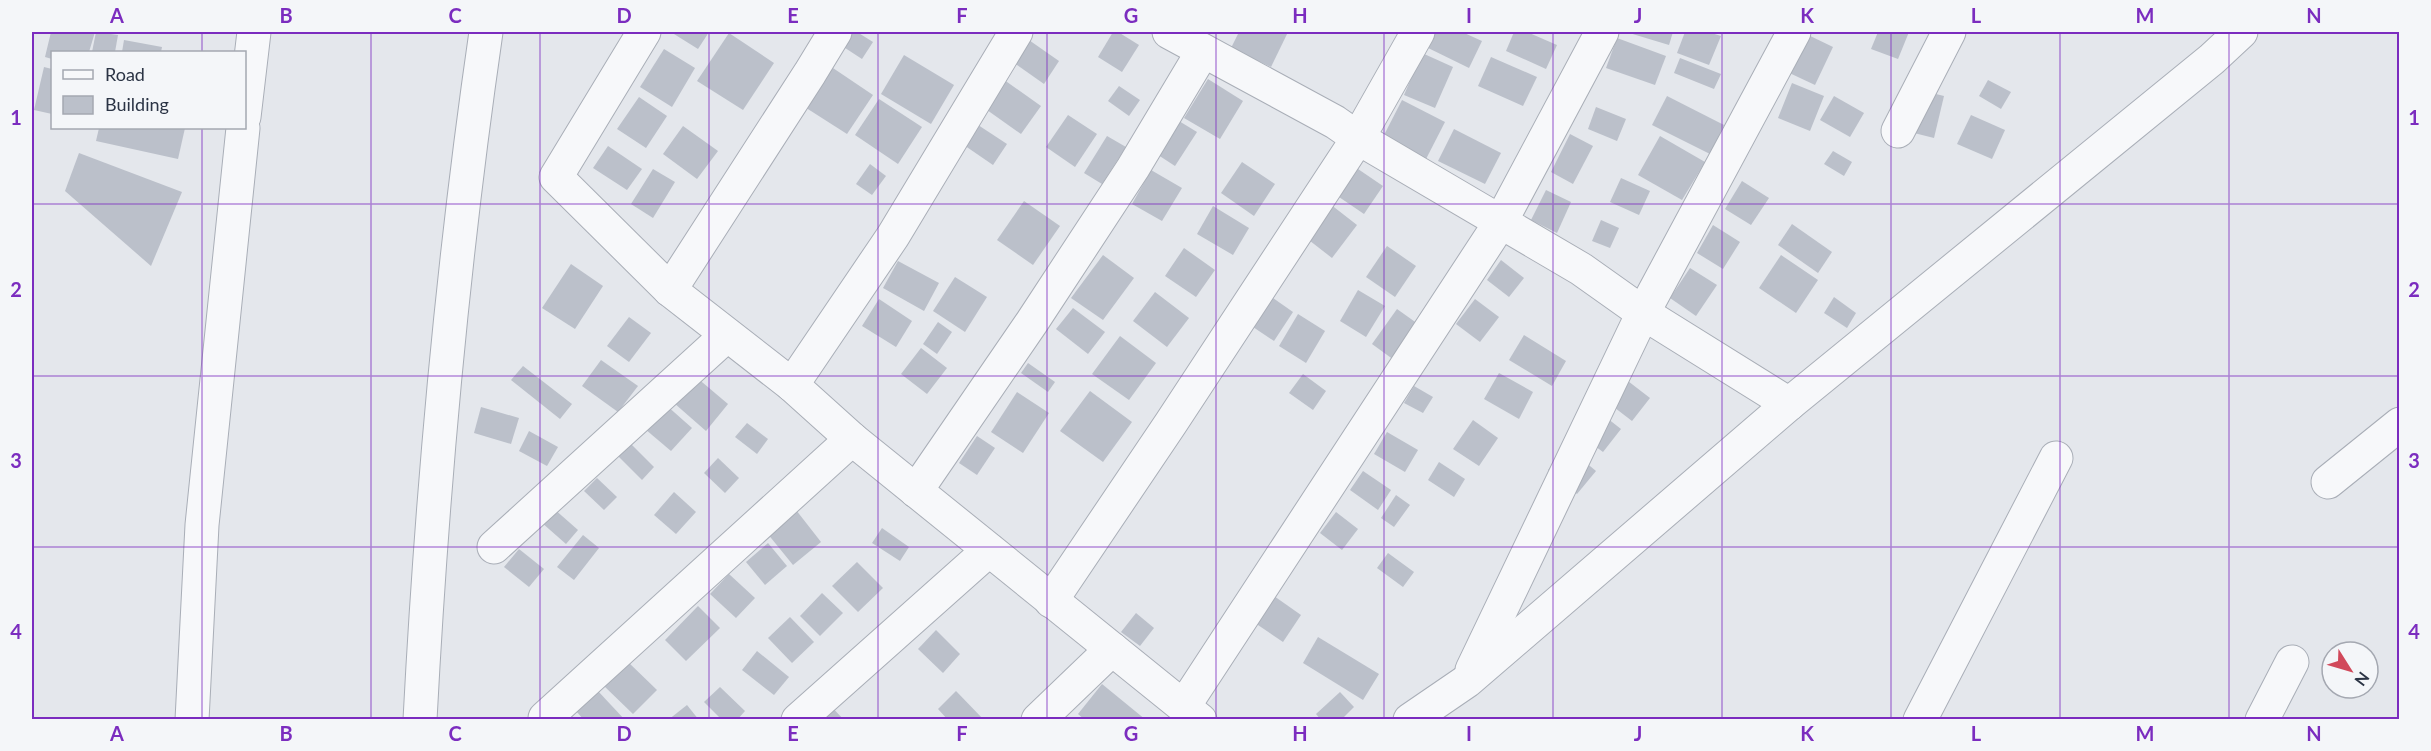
<svg xmlns="http://www.w3.org/2000/svg" width="2431" height="751" viewBox="0 0 2431 751" font-family="Lato,sans-serif">
<rect width="100%" height="100%" fill="#e4e7ec"/>
<g fill="#bbc0ca">
<polygon points="51,32 95,32 89,52 52,52 52,59 45,57"/>
<polygon points="96,32 118,35 115,52 92,52"/>
<polygon points="675,32 709,32 698,49 674,34"/>
<polygon points="848,32 857,32 873,42 862,59 839,44"/>
<polygon points="1113,32 1118,32 1139,45 1122,72 1098,57"/>
<polygon points="1239,32 1288,32 1271,67 1231,48"/>
<polygon points="1428,32 1462,32 1482,41 1469,68 1422,45"/>
<polygon points="1514,32 1527,32 1557,45 1546,69 1506,51"/>
<polygon points="1626,32 1673,32 1669,45"/>
<polygon points="1685,32 1708,32 1721,36 1709,65 1677,53"/>
<polygon points="1802,32 1833,47 1815,85 1783,70"/>
<polygon points="1878,32 1909,32 1898,59 1871,49"/>
<polygon points="729,33 774,63 743,110 697,81"/>
<polygon points="1026,38 1059,61 1044,84 1010,60"/>
<polygon points="1617,38 1666,56 1655,85 1606,68"/>
<polygon points="124,40 162,47 161,52 122,52"/>
<polygon points="664,49 695,68 672,107 640,87"/>
<polygon points="1422,53 1453,67 1435,108 1404,95"/>
<polygon points="904,55 954,85 931,124 881,94"/>
<polygon points="1491,57 1537,77 1523,106 1478,86"/>
<polygon points="1680,58 1721,74 1714,89 1674,73"/>
<polygon points="827,64 873,95 847,134 800,104"/>
<polygon points="44,67 52,69 52,114 34,110"/>
<polygon points="1000,77 1041,106 1021,134 980,105"/>
<polygon points="1208,79 1243,101 1220,139 1184,118"/>
<polygon points="1988,80 2011,92 2001,109 1979,96"/>
<polygon points="1792,83 1824,96 1810,131 1778,118"/>
<polygon points="1119,86 1140,100 1129,116 1108,101"/>
<polygon points="1924,91 1944,96 1934,138 1914,133"/>
<polygon points="1667,96 1724,125 1710,154 1652,125"/>
<polygon points="1834,96 1864,113 1850,137 1820,120"/>
<polygon points="639,97 667,116 646,148 617,129"/>
<polygon points="879,99 922,127 898,164 855,135"/>
<polygon points="1402,100 1445,122 1425,161 1382,139"/>
<polygon points="1596,107 1626,119 1617,141 1588,129"/>
<polygon points="1068,115 1097,134 1075,167 1046,147"/>
<polygon points="1971,115 2005,130 1992,159 1957,144"/>
<polygon points="1174,118 1197,132 1175,166 1152,151"/>
<polygon points="972,121 1007,144 993,165 958,141"/>
<polygon points="683,126 718,151 697,179 663,154"/>
<polygon points="99,128 185,128 178,159 96,141"/>
<polygon points="1454,129 1501,153 1485,184 1438,161"/>
<polygon points="1570,134 1593,146 1573,184 1551,172"/>
<polygon points="1107,136 1126,147 1102,184 1084,173"/>
<polygon points="1660,136 1705,162 1682,200 1638,175"/>
<polygon points="608,146 642,169 627,190 593,168"/>
<polygon points="1833,151 1852,162 1844,176 1824,164"/>
<polygon points="79,153 182,192 151,266 65,191"/>
<polygon points="1242,162 1275,184 1254,216 1221,193"/>
<polygon points="870,164 886,176 872,195 856,184"/>
<polygon points="653,169 675,182 653,218 631,204"/>
<polygon points="1358,169 1383,186 1364,214 1339,197"/>
<polygon points="1151,170 1182,188 1162,221 1132,204"/>
<polygon points="1621,178 1650,191 1639,215 1610,202"/>
<polygon points="1742,181 1769,198 1751,225 1725,209"/>
<polygon points="1546,190 1571,202 1557,233 1531,220"/>
<polygon points="1024,201 1060,226 1033,265 997,240"/>
<polygon points="1330,204 1357,225 1332,258 1305,237"/>
<polygon points="1213,206 1249,228 1233,255 1197,234"/>
<polygon points="1601,220 1619,228 1610,248 1592,241"/>
<polygon points="1792,224 1832,252 1818,273 1778,245"/>
<polygon points="1713,225 1740,242 1723,269 1697,253"/>
<polygon points="1387,246 1416,266 1395,297 1366,277"/>
<polygon points="1184,248 1215,270 1196,297 1165,276"/>
<polygon points="1103,255 1134,278 1103,320 1071,298"/>
<polygon points="1781,255 1818,280 1796,313 1759,288"/>
<polygon points="1501,260 1524,278 1509,297 1487,280"/>
<polygon points="898,261 939,283 924,311 883,288"/>
<polygon points="571,264 603,286 575,329 542,308"/>
<polygon points="1690,268 1717,285 1696,316 1670,298"/>
<polygon points="955,277 987,297 965,332 933,311"/>
<polygon points="1358,290 1385,306 1366,337 1340,321"/>
<polygon points="1155,292 1189,318 1167,347 1133,321"/>
<polygon points="1834,297 1856,313 1847,328 1824,313"/>
<polygon points="1273,298 1293,312 1274,341 1253,327"/>
<polygon points="879,299 912,321 896,347 862,326"/>
<polygon points="1475,299 1499,317 1480,342 1456,324"/>
<polygon points="1073,308 1105,332 1088,354 1056,329"/>
<polygon points="1397,309 1418,324 1394,360 1372,344"/>
<polygon points="1298,314 1325,331 1306,363 1279,346"/>
<polygon points="629,317 651,333 629,362 607,346"/>
<polygon points="938,322 952,332 937,354 923,344"/>
<polygon points="1524,335 1566,361 1552,386 1509,360"/>
<polygon points="1120,336 1156,363 1129,400 1092,374"/>
<polygon points="921,348 947,368 927,394 901,374"/>
<polygon points="601,360 638,386 618,412 582,386"/>
<polygon points="1028,363 1055,382 1048,392 1021,373"/>
<polygon points="523,366 572,404 560,419 511,380"/>
<polygon points="1611,368 1650,398 1632,421 1593,391"/>
<polygon points="1499,373 1533,392 1519,419 1484,399"/>
<polygon points="1303,374 1326,391 1313,410 1289,393"/>
<polygon points="696,377 728,404 706,431 674,403"/>
<polygon points="1414,386 1433,397 1423,413 1404,403"/>
<polygon points="1090,391 1132,422 1103,462 1060,431"/>
<polygon points="1017,392 1049,413 1023,453 991,432"/>
<polygon points="666,405 692,428 671,451 645,429"/>
<polygon points="481,407 519,418 511,444 474,433"/>
<polygon points="1594,408 1621,429 1603,452 1576,432"/>
<polygon points="1473,420 1498,438 1479,466 1453,449"/>
<polygon points="747,423 768,439 757,454 735,437"/>
<polygon points="529,431 558,447 547,466 519,451"/>
<polygon points="1387,432 1418,450 1405,472 1374,454"/>
<polygon points="977,436 995,448 977,475 959,463"/>
<polygon points="629,442 654,467 642,480 617,455"/>
<polygon points="1567,447 1596,471 1577,494 1548,470"/>
<polygon points="718,458 739,478 725,493 704,473"/>
<polygon points="1439,462 1465,479 1454,497 1428,480"/>
<polygon points="1363,471 1391,490 1378,510 1350,490"/>
<polygon points="597,478 617,497 604,510 584,491"/>
<polygon points="674,492 696,512 676,534 654,515"/>
<polygon points="1396,495 1410,505 1394,527 1381,518"/>
<polygon points="553,508 578,530 566,544 541,522"/>
<polygon points="796,510 821,542 793,565 767,533"/>
<polygon points="1336,512 1358,529 1342,550 1320,533"/>
<polygon points="882,528 909,547 900,561 872,543"/>
<polygon points="583,535 599,548 574,580 557,567"/>
<polygon points="768,543 787,566 765,585 746,562"/>
<polygon points="519,549 544,569 529,587 504,567"/>
<polygon points="1388,553 1414,572 1403,587 1377,568"/>
<polygon points="857,562 883,588 858,612 832,586"/>
<polygon points="729,574 755,598 736,618 710,594"/>
<polygon points="822,593 843,613 820,636 800,616"/>
<polygon points="1274,596 1301,615 1283,642 1255,623"/>
<polygon points="698,606 720,628 686,661 665,640"/>
<polygon points="1136,613 1154,628 1140,646 1121,632"/>
<polygon points="790,617 814,642 792,663 768,638"/>
<polygon points="936,630 960,654 943,673 918,649"/>
<polygon points="1318,637 1379,674 1363,700 1303,663"/>
<polygon points="757,651 789,677 774,695 742,670"/>
<polygon points="627,661 657,690 633,714 603,685"/>
<polygon points="1102,684 1146,720 1085,720 1078,714"/>
<polygon points="720,687 745,711 737,720 722,720 704,702"/>
<polygon points="597,690 625,720 584,720 576,711"/>
<polygon points="956,691 984,720 948,720 938,709"/>
<polygon points="1340,692 1354,707 1341,720 1321,720 1316,714"/>
<polygon points="827,702 844,720 808,720"/>
<polygon points="687,705 699,720 668,720"/>
</g>
<g fill="none" stroke-linecap="round" stroke-linejoin="round">
<defs>
<g id="minor">
<polyline points="644,32 556,177 670,290 792,385 852,439 1200,720"/>
<polyline points="1169,32 1335,122 1358,138 1581,269 1643,313 1789,404"/>
<polyline points="244,117 254,32"/>
<polyline points="1898,131 1949,32"/>
<polyline points="670,290 810,73 835,32"/>
<polyline points="792,385 893,236 1016,32"/>
<polyline points="2328,482 2400,424"/>
<polyline points="916,491 1032,322 1133,168 1203,51"/>
<polyline points="494,547 727,335"/>
<polyline points="1051,601 1171,423 1358,138 1418,32"/>
<polyline points="1472,670 1643,313 1794,32"/>
<polyline points="1184,706 1500,223 1602,32"/>
<polyline points="545,718 852,439"/>
<polyline points="192,720 202,525 243,128"/>
<path d="M420 720C432 490 453 259 486 32"/>
<polyline points="798,720 989,550"/>
<polyline points="1038,720 1112,649"/>
<polyline points="1410,720 1467,681 1789,404 2212,59 2241,32"/>
<polyline points="1920,720 2056,458"/>
<polyline points="2262,720 2292,662"/>
</g>
</defs>
<use href="#minor" stroke="#a9aeb7" stroke-width="35"/>
<use href="#minor" stroke="#f7f8fa" stroke-width="33"/>
</g>
<path fill="none" stroke="#7b2cbf" stroke-width="1.5" stroke-opacity="0.55" d="M202 32V52M371 32V720M540 32V720M709 32V720M878 32V720M1047 32V720M1216 32V720M1384 32V720M1553 32V720M1722 32V720M1891 32V720M2060 32V720M2229 32V720M202 128V720M32 204H2400M32 376H2400M32 547H2400"/>
<rect width="2431" height="751" fill="none" stroke="#f4f6f9" stroke-width="66"/>
<rect x="51" y="51" width="195" height="78" fill="#f4f6f9" stroke="#a4a8b1" stroke-width="1.5"/>
<rect x="63" y="70" width="30" height="9" fill="#f7f8fa" stroke="#a4a8b1" stroke-width="1.5"/>
<text x="105" y="81" font-size="18" fill="#2b3445">Road</text>
<rect x="63" y="96" width="30" height="18" fill="#bbc0ca" stroke="#a4a8b1" stroke-width="1.5"/>
<text x="105" y="111" font-size="18" fill="#2b3445">Building</text>
<g transform="translate(2350 670) rotate(127)"><circle r="28" fill="#f4f6f9" stroke="#a4a8b1" stroke-width="1.5"/>
<path d="M0-4.5L10 22L0 15L-10 22Z" fill="#d1495b"/>
<text y="-9" font-size="16" font-weight="bold" text-anchor="middle" fill="#2b3445">N</text>
</g>
<rect x="33" y="33" width="2365" height="685" fill="none" stroke="#7b2cbf" stroke-width="2"/>
<g font-size="20" text-anchor="middle" font-weight="bold" fill="#7b2cbf">
<text x="117" y="23">A</text>
<text x="286" y="23">B</text>
<text x="455" y="23">C</text>
<text x="624" y="23">D</text>
<text x="793" y="23">E</text>
<text x="962" y="23">F</text>
<text x="1131" y="23">G</text>
<text x="1300" y="23">H</text>
<text x="1469" y="23">I</text>
<text x="1638" y="23">J</text>
<text x="1807" y="23">K</text>
<text x="1976" y="23">L</text>
<text x="2145" y="23">M</text>
<text x="2314" y="23">N</text>
<text x="16" y="125">1</text>
<text x="2414" y="125">1</text>
<text x="16" y="297">2</text>
<text x="2414" y="297">2</text>
<text x="16" y="468">3</text>
<text x="2414" y="468">3</text>
<text x="16" y="639">4</text>
<text x="2414" y="639">4</text>
<text x="117" y="741">A</text>
<text x="286" y="741">B</text>
<text x="455" y="741">C</text>
<text x="624" y="741">D</text>
<text x="793" y="741">E</text>
<text x="962" y="741">F</text>
<text x="1131" y="741">G</text>
<text x="1300" y="741">H</text>
<text x="1469" y="741">I</text>
<text x="1638" y="741">J</text>
<text x="1807" y="741">K</text>
<text x="1976" y="741">L</text>
<text x="2145" y="741">M</text>
<text x="2314" y="741">N</text>
</g>
</svg>
